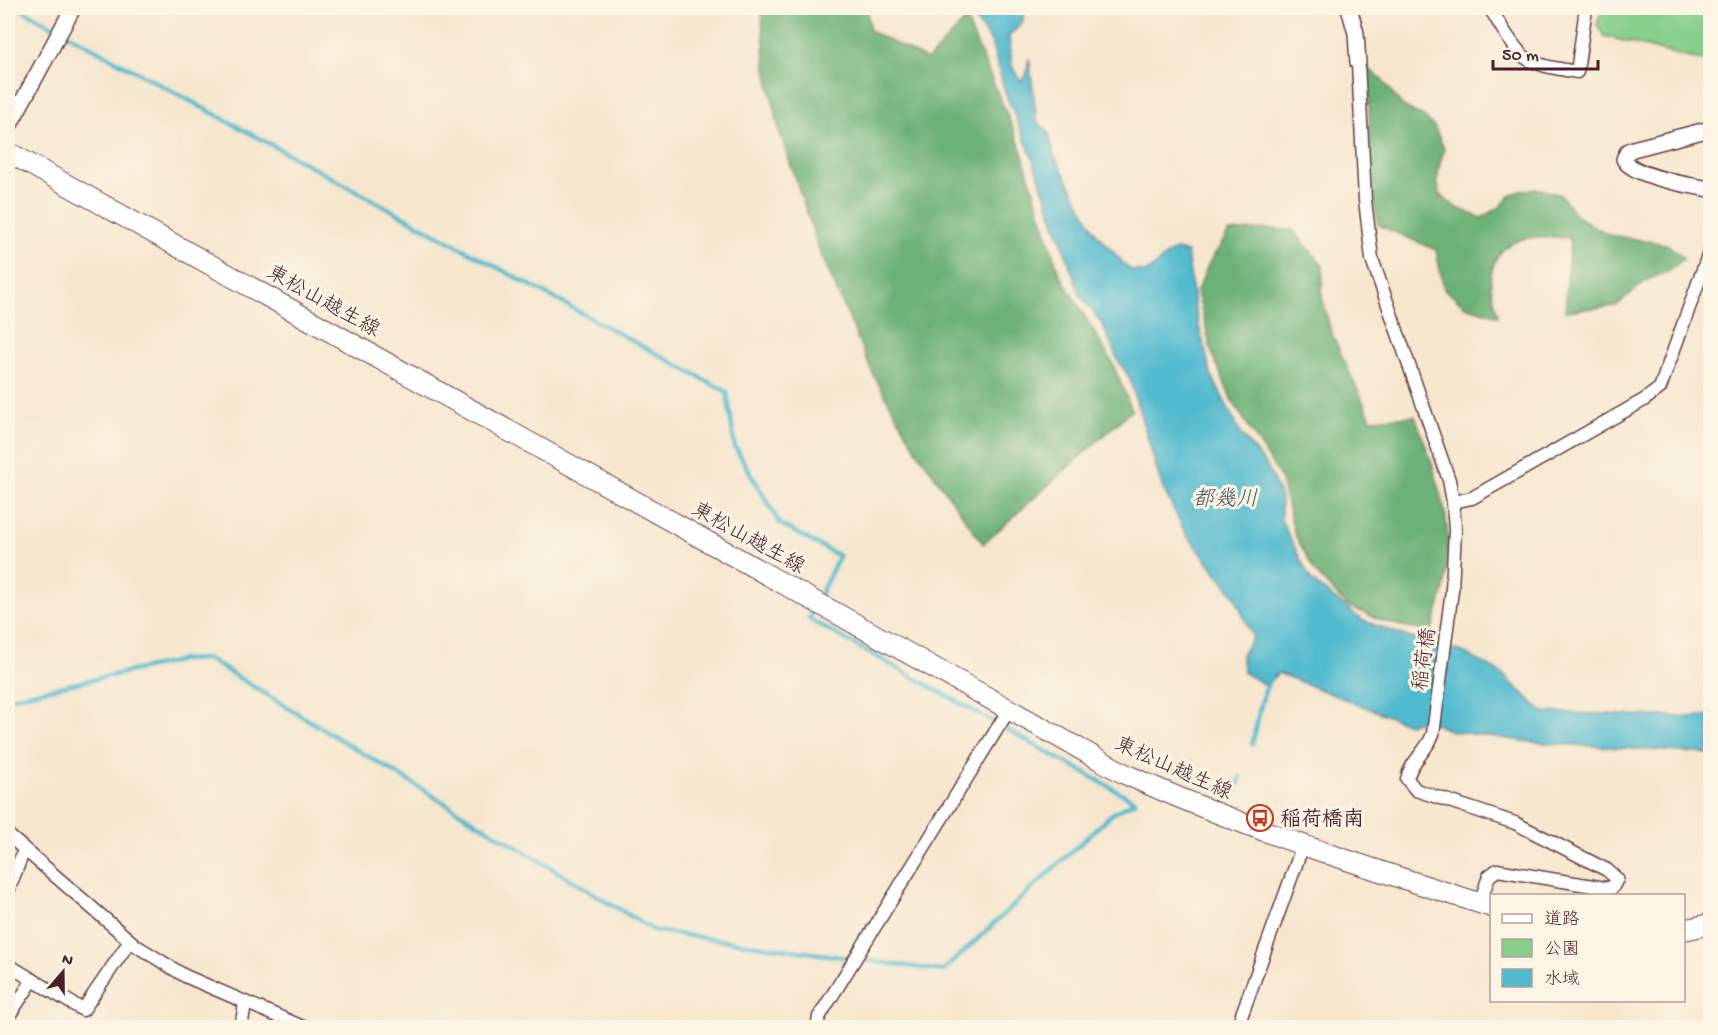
<svg xmlns="http://www.w3.org/2000/svg" width="1718" height="1035" viewBox="0 0 1718 1035" font-family="'Gochi Hand','Klee One',sans-serif">
<rect width="100%" height="100%" fill="#fcf5e5"/>
<filter id="ink" filterUnits="userSpaceOnUse"><feTurbulence type="fractalNoise" baseFrequency=".0167" numOctaves="2"/><feDisplacementMap in="SourceGraphic" scale="12" xChannelSelector="R" yChannelSelector="G"/><feConvolveMatrix kernelMatrix="1 2 1 2 8 2 1 2 1" color-interpolation-filters="sRGB"/></filter>
<filter id="wash" filterUnits="userSpaceOnUse"><feTurbulence type="fractalNoise" baseFrequency=".008" numOctaves="4" result="noise"/><feDisplacementMap in="SourceGraphic" scale="24" xChannelSelector="R" yChannelSelector="G"/><feGaussianBlur stdDeviation="1.35" result="paint"/><feColorMatrix in="noise" values="0 0 0 0 0 0 0 0 0 0 0 0 0 0 0 0 0 1.4 0 .05"/><feComposite in="paint" operator="in"/></filter>
<g filter="url(#wash)">
<rect width="100%" height="100%" fill="#f6e6ce"/>
<polygon fill="#86ce8a" stroke="#68765a" stroke-width="1.5" points="1602,8 1710,8 1710,63 1604,36 1597,25"/>
<g fill="#6cb176" stroke="#5b6850" stroke-width="1.5">
<polygon points="761,8 867,8 870,31 928,60 966,19 1018,140 1059,273 1111,360 1132,410 983,544 917,451 874,376 820,252 779,130 766,70"/>
<path d="M1368 68 1381 79 1403 106 1424 117 1435 128 1444 149C1430 195 1437 200 1481 218L1499 208 1510 196 1521 190 1542 189 1561 195 1577 216 1609 235 1667 244 1684 258 1669 271 1647 280 1616 306 1565 311 1570 238C1536 236 1500 232 1491 274 1488 286 1496 304 1498 316L1465 306 1444 289 1436 250 1378 225 1371 187Z"/>
<path d="M1266 229 1293 230 1323 266 1322 297 1331 332 1371 419 1415 416C1436 473 1456 522 1445 583 1443 600 1435 617 1431 633L1386 622 1347 606 1315 572 1295 535 1280 477 1231 399 1212 353 1197 291 1209 263 1229 232Z"/>
</g>
<polygon fill="#51bace" stroke="#4e6c7c" stroke-width="1.5" points="974,8 1026,8 1022,23 1009,36 1012,66 1020,81 1026,76 1029,58 1037,121 1049,133 1054,155 1096,233 1129,269 1142,272 1149,271 1169,253 1175,250 1187,252 1195,309 1211,374 1241,434 1267,466 1281,497 1281,520 1311,580 1362,620 1408,637 1463,652 1501,673 1543,712 1689,717 1710,715 1710,754 1530,742 1451,731 1426,720 1408,724 1278,673 1266,685 1244,673 1241,656 1253,638 1234,595 1186,534 1162,486 1129,377 1116,357 1103,325 1080,295 1031,154 1005,92 991,42 975,19"/>
<g fill="none" stroke-linecap="round" stroke-linejoin="round">
<g stroke="#51bace" stroke-width="4.5">
<polyline points="19,8 727,392 735,447 780,524 839,556 818,599"/>
<polyline points="815,606 809,619 1135,801"/>
<polyline points="8,698 182,660 208,659 655,931 943,971 1112,814 1135,801"/>
<path d="M1252 744C1258 723 1259 701 1269 681"/>
<polyline points="1191,779 1197,778 1235,791 1241,777"/>
</g>
</g>
</g>
<g filter="url(#ink)">
<g fill="none" stroke-linecap="round" stroke-linejoin="round">
<defs>
<g id="minor">
<path d="M1490 8C1498 21 1513 49 1526 58 1540 67 1561 69 1577 72L1586 8"/>
<path d="M1358 63 1365 200 1372 259 1449 480 1453 502 1455 530 1452 590 1433 734C1427 751 1410 762 1407 779L1416 790 1515 823 1607 870 1617 879 1612 888H1605L1497 870 1489 876 1480 903"/>
<polyline points="1453,502 1472,498 1644,400 1660,388 1710,250"/>
<polyline points="8,835 135,945 185,976 305,1028"/>
<polyline points="8,891 24,850"/>
<polyline points="8,965 83,1010 130,941"/>
<polyline points="8,1017 33,980"/>
<polyline points="241,1028 245,1003"/>
<polyline points="817,1028 819,1017 1010,708"/>
<polyline points="1237,1028 1303,845"/>
</g>
<g id="tertiary">
<polyline points="1349,8 1356,33 1358,63"/>
<polyline points="8,128 73,8"/>
<path d="M1710 129 1633 149 1628 151 1624 159C1631 176 1692 186 1710 189"/>
</g>
<g id="primary">
<path d="M8 152 1125 774C1243 828 1368 868 1492 907"/>
<polyline points="1684,930 1710,924"/>
</g>
</defs>
<use href="#minor" stroke="#643d43" stroke-width="15"/>
<use href="#tertiary" stroke="#643d43" stroke-width="18"/>
<use href="#primary" stroke="#643d43" stroke-width="22"/>
<use href="#minor" stroke="#fff" stroke-width="12"/>
<use href="#tertiary" stroke="#fff" stroke-width="15"/>
<use href="#primary" stroke="#fff" stroke-width="20"/>
</g>
</g>
<defs>
<symbol id="bus-ring" viewBox="-11 -11 22 22"><circle r="9.5" fill="#fcf5e5" stroke="#c8321e" stroke-width="1.5"/><path d="M-5-6H5V4H4V6H2V4H-2V6H-4V4H-5ZM-3.5-4V0h7V-4ZM-3.5 1.2v1.5H-2V1.2ZM2 1.2v1.5H3.5V1.2Z" fill="#c8321e"/></symbol>
</defs>
<g fill-rule="evenodd">
<use href="#bus-ring" x="1245" y="803" width="30" height="30"/>
</g>
<g text-anchor="middle" stroke-width="6" stroke-linejoin="round" paint-order="stroke">
<g font-size="21" fill="#4a1f2b" stroke="#fcf5e5">
<text transform="translate(324 300) rotate(29)" y="7">東松山越生線</text>
<text transform="translate(749 537) rotate(29)" y="7">東松山越生線</text>
<text transform="translate(1423 659) rotate(-82)" y="7">稲荷橋</text>
<text transform="translate(1174 767) rotate(24)" y="7">東松山越生線</text>
</g>
<g font-size="21" font-weight="bold" fill="#4a1f2b" stroke="#fcf5e5" text-anchor="start">
<text x="1280" y="825">稲荷橋南</text>
</g>
<g font-size="22" font-style="italic" fill="#4c5564" stroke="#fcf5e5">
<text x="1225" y="505">都幾川</text>
</g>
</g>
<rect width="1718" height="1035" fill="none" stroke="#fcf5e5" stroke-width="30"/>
<rect x="1490" y="894" width="195" height="108" fill="#fcf5e5" stroke="#b59f9b" stroke-width="1.5"/>
<rect x="1502" y="914" width="30" height="9" fill="#ffffff" stroke="#b59f9b" stroke-width="1.5"/>
<text x="1544" y="924" font-size="18" fill="#4a1f2b">道路</text>
<rect x="1502" y="939" width="30" height="18" fill="#86ce8a" stroke="#b59f9b" stroke-width="1.5"/>
<text x="1544" y="954" font-size="18" fill="#4a1f2b">公園</text>
<rect x="1502" y="969" width="30" height="18" fill="#51bace" stroke="#b59f9b" stroke-width="1.5"/>
<text x="1544" y="984" font-size="18" fill="#4a1f2b">水域</text>
<g transform="translate(63 972) rotate(20)" stroke="#fcf5e5" stroke-width="4.5" paint-order="stroke">
<path d="M0-4.5L10 22L0 15L-10 22Z" fill="#4a1f2b"/>
<text y="-9" font-size="16" font-weight="bold" text-anchor="middle" fill="#4a1f2b">N</text>
</g>
<path d="M1493 60v9h105v-9" fill="none" stroke="#4a1f2b" stroke-width="3"/>
<text x="1502" y="60" font-size="18" fill="#4a1f2b" stroke="#fcf5e5" stroke-width="4.5" paint-order="stroke">50 m</text>
</svg>
